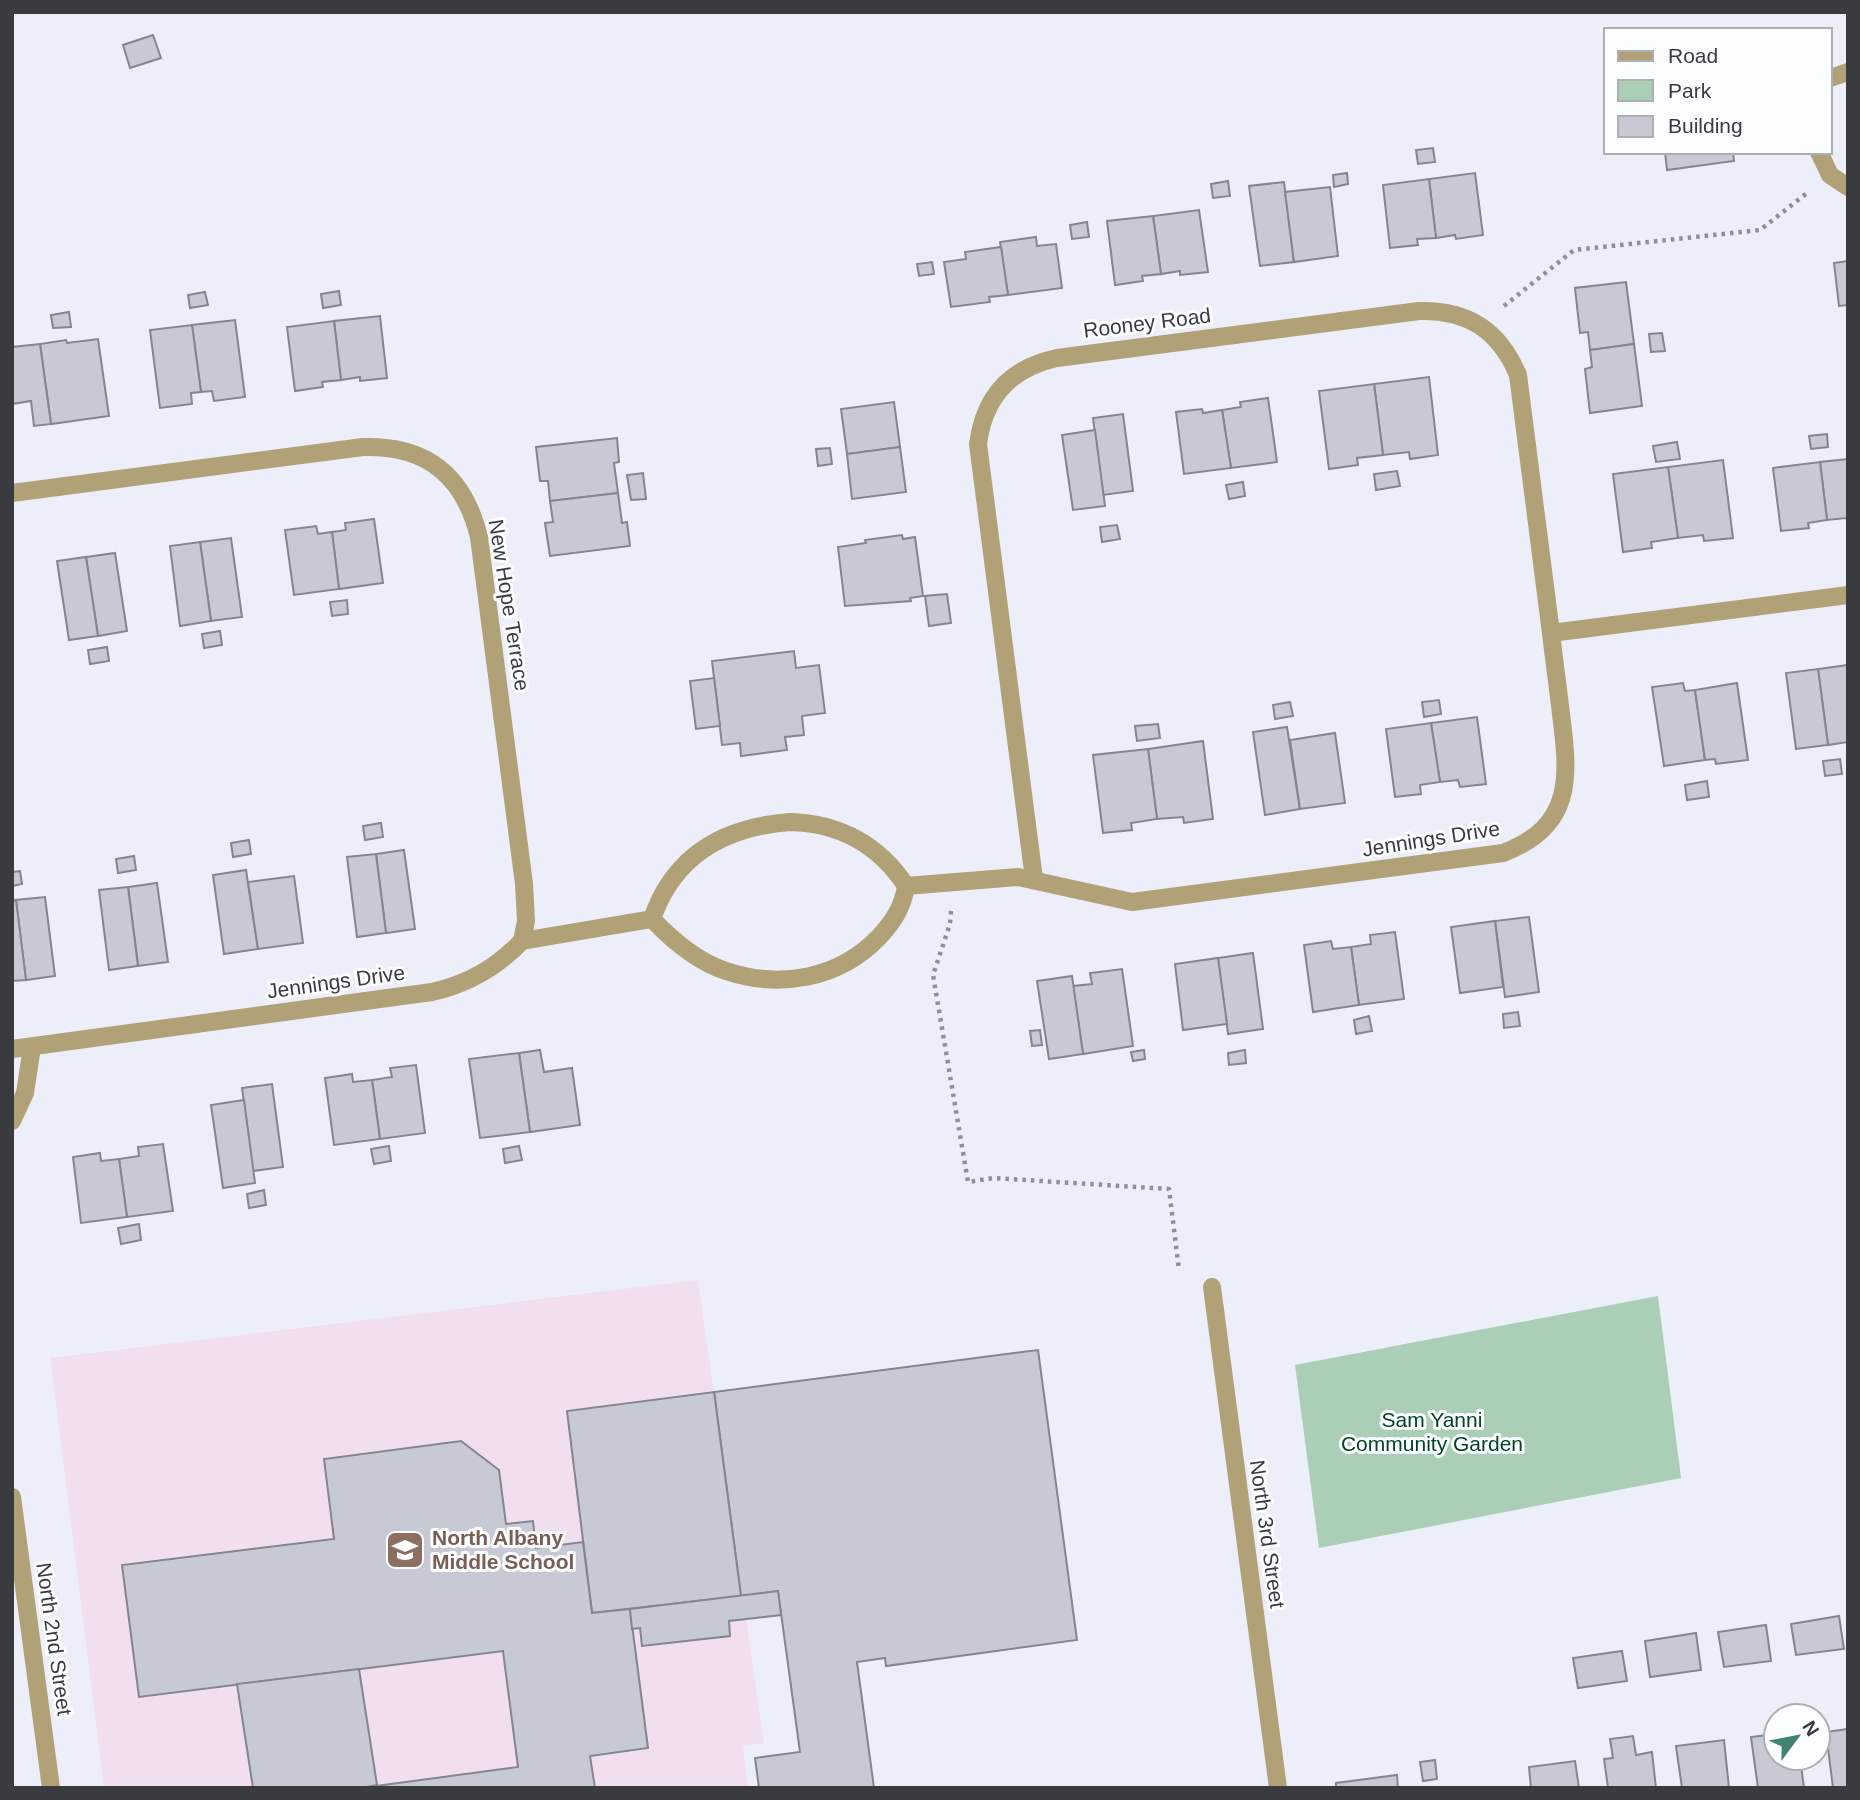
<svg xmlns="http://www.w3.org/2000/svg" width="1860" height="1800" viewBox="0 0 1860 1800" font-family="Arial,sans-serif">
<rect width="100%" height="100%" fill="#eceffa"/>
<polygon fill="#f1dff0" points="698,1280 764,1743 743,1746 748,1788 104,1788 50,1358"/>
<polygon fill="#aaceb6" points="1658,1296 1681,1478 1319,1548 1295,1365"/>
<g fill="#c7cad4" stroke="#83858f" stroke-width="2">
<polygon points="153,35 161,58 130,68 123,45"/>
<polygon points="1433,148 1435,162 1418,164 1416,150"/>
<polygon points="1665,152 1733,152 1734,161 1667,170"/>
<polygon points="1347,173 1348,184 1334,187 1333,175"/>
<polygon points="1475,173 1483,235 1456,239 1455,235 1436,238 1429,179"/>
<polygon points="1429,179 1436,238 1417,239 1418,245 1390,248 1383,185"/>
<polygon points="1228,181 1230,196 1213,198 1211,184"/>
<polygon points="1284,182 1294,262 1260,266 1249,186"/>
<polygon points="1330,187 1338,256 1294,262 1285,192"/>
<polygon points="1199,210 1208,272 1180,275 1180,271 1161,274 1153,216"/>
<polygon points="1153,216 1161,274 1142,276 1143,281 1115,285 1107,221"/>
<polygon points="1087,222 1089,237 1072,239 1070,225"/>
<polygon points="1036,237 1037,246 1056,244 1062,288 1008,295 1000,242"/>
<polygon points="1001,247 1008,295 989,297 990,302 951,307 944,262 966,259 965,252"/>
<polygon points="1848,261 1848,305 1839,306 1834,263"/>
<polygon points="932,262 934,274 919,276 917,264"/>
<polygon points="1626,282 1634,344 1590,350 1588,332 1580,333 1575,288"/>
<polygon points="339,291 341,305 323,308 321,294"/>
<polygon points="205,292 208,305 190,308 188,295"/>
<polygon points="69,312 71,327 53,328 51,315"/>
<polygon points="380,316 387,378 360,381 360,377 341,380 334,321"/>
<polygon points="235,320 245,397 214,401 212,391 201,392 192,325"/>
<polygon points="334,321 341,380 322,382 323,387 295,391 287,327"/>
<polygon points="192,325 201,392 191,393 192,404 160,408 150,330"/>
<polygon points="1662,333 1665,351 1651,352 1649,334"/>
<polygon points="98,339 109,416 51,424 40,344 66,340 67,343"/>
<polygon points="40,344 51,424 34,426 31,401 12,404 12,347"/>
<polygon points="1634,344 1642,406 1590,413 1585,369 1592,367 1590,350"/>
<polygon points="1429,377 1438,455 1410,459 1409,452 1383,455 1374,384"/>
<polygon points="1374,384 1383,455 1357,458 1358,465 1329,469 1319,391"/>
<polygon points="1268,398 1277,462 1231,468 1222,410 1241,407 1240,402"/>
<polygon points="894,402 900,447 847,454 841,409"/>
<polygon points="1202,409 1203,413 1222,410 1231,468 1184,474 1176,412"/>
<polygon points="1123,414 1133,491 1103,495 1093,418"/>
<polygon points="1095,430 1105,506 1073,510 1062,435"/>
<polygon points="1827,434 1828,447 1811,449 1809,436"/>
<polygon points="617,438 619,462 614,463 618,493 550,501 548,481 540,481 536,447"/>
<polygon points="1677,442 1680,459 1656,462 1653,446"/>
<polygon points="900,447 906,492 852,499 847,454"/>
<polygon points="830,448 832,464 818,466 816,449"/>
<polygon points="1848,459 1848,521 1846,518 1827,520 1820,462"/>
<polygon points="1723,460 1733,538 1704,541 1703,535 1678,538 1668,467"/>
<polygon points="1820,462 1827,520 1808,523 1809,528 1781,531 1773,468"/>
<polygon points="1668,467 1678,538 1651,542 1652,548 1623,552 1613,474"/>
<polygon points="1397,471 1400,486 1376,490 1374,474"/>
<polygon points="643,473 646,499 631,500 627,475"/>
<polygon points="1243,482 1245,496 1229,499 1226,485"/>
<polygon points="618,493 622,523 627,522 630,546 550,556 545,523 553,522 550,501"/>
<polygon points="374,519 383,583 339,589 332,532 346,530 345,523"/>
<polygon points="1117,525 1120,539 1102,542 1100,527"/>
<polygon points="316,526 318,534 332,532 339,589 294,595 285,530"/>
<polygon points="902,535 903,539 915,537 923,596 910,598 911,601 845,606 838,547 866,543 865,540"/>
<polygon points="231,538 242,617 211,621 200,542"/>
<polygon points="200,542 211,621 180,626 170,546"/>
<polygon points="115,553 127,631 98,636 86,557"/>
<polygon points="86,557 98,636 69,640 57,561"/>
<polygon points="947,594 951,623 929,626 925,596"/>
<polygon points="347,600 348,614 332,616 330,602"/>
<polygon points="220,631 222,645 204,648 202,634"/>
<polygon points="107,647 109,661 90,664 88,650"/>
<polygon points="794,651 796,668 819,665 825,713 802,716 804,735 785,737 787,750 741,756 740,743 722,745 712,661"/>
<polygon points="1848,665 1848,742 1828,745 1818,669"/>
<polygon points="1818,669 1828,745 1796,749 1786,673"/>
<polygon points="714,678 720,726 696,729 690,681"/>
<polygon points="1683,683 1685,691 1695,690 1705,760 1664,766 1652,687"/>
<polygon points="1737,683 1748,760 1716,764 1715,759 1705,760 1695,690"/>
<polygon points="1439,700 1441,714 1424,717 1422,702"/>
<polygon points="1290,702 1293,716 1275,719 1273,705"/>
<polygon points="1477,717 1486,784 1460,787 1458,780 1440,782 1431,723"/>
<polygon points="1431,723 1440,782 1420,785 1421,794 1395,797 1386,729"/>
<polygon points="1158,724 1160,738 1137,741 1135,726"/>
<polygon points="1287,727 1300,809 1265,815 1253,732"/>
<polygon points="1335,733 1345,803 1300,809 1290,740"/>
<polygon points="1203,741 1213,819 1184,823 1183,817 1157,819 1148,749"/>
<polygon points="1148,749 1157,819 1131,823 1132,830 1103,833 1093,755"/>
<polygon points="1840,759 1842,774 1825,776 1823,761"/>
<polygon points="1707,781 1709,797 1687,800 1685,785"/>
<polygon points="381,823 383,837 365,840 363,826"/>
<polygon points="249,840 251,854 233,857 231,843"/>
<polygon points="404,850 415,929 386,933 376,854"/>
<polygon points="376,854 386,933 357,937 347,857"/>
<polygon points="134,856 136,870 118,873 116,859"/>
<polygon points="246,870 258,949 224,954 213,875"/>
<polygon points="20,871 22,884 12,886 12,872"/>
<polygon points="294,876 303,943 258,949 248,882"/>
<polygon points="157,883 168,962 138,966 128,887"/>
<polygon points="128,887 138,966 109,970 99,890"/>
<polygon points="45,897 55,976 26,980 16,900"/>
<polygon points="16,900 26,980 12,981 12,901"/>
<polygon points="1529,917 1539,992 1505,997 1495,921"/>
<polygon points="1495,921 1503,987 1460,993 1451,927"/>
<polygon points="1395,932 1404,999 1359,1005 1351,947 1371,944 1370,935"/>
<polygon points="1331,941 1333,949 1351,947 1359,1005 1313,1012 1304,945"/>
<polygon points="1253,953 1263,1029 1228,1034 1218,958"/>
<polygon points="1218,958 1227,1024 1183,1030 1175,964"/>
<polygon points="1122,969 1133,1046 1083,1054 1073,986 1092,984 1090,973"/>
<polygon points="1072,976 1083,1054 1049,1059 1037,981"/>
<polygon points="1518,1012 1520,1026 1504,1028 1503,1014"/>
<polygon points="1369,1016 1372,1031 1356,1034 1354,1020"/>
<polygon points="1040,1030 1042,1045 1032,1046 1030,1031"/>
<polygon points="540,1050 544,1072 572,1068 580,1125 530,1132 519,1053"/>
<polygon points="1144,1050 1145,1059 1133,1061 1131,1052"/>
<polygon points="1245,1050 1246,1063 1229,1065 1228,1053"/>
<polygon points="519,1053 530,1132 480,1138 469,1059"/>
<polygon points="416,1065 425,1133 380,1139 372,1080 392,1077 390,1068"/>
<polygon points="352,1074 353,1082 372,1080 380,1139 334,1145 325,1078"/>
<polygon points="272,1084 283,1167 253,1171 242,1088"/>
<polygon points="244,1100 255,1183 223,1188 211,1105"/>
<polygon points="163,1144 173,1211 127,1217 119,1159 139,1156 138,1147"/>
<polygon points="389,1146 391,1161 374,1164 371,1149"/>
<polygon points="519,1146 522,1160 505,1163 503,1149"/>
<polygon points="100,1153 101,1161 119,1159 127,1217 81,1223 73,1157"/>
<polygon points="264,1190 266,1205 249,1208 247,1194"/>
<polygon points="139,1224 141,1240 121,1244 118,1228"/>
<polygon points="1038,1350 1077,1640 886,1666 885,1658 857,1662 874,1788 759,1788 755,1758 800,1752 778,1591 741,1596 714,1392"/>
<polygon points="714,1392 741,1596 592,1613 567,1411"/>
<polygon points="461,1441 499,1470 506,1524 533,1521 536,1548 583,1542 592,1613 630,1609 648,1748 590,1756 595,1788 361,1788 518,1767 503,1651 139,1697 122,1565 334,1539 324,1459"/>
<polygon points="778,1591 781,1615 729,1621 730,1636 642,1646 640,1628 632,1629 630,1609"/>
<polygon points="1839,1616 1844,1649 1796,1655 1791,1624"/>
<polygon points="1766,1625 1771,1661 1724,1667 1718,1632"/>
<polygon points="1696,1633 1701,1670 1650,1677 1645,1641"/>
<polygon points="1622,1651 1627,1681 1578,1688 1573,1658"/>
<polygon points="359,1669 377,1785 361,1788 253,1788 237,1684"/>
<polygon points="1848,1729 1848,1788 1833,1788 1826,1732"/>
<polygon points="1776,1734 1776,1758 1800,1758 1804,1788 1758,1788 1751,1737"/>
<polygon points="1633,1736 1636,1755 1652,1752 1656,1788 1608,1788 1604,1759 1613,1758 1610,1739"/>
<polygon points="1724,1740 1729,1788 1682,1788 1676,1746"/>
<polygon points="1435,1760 1437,1779 1423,1781 1420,1762"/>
<polygon points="1575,1761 1579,1788 1531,1788 1529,1767"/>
<polygon points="1397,1775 1398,1788 1336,1788 1336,1783"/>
</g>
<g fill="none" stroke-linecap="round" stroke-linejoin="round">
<g stroke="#8e9097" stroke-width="4.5" stroke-dasharray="3.5 5" stroke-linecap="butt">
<polyline points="1504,306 1574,250 1760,230 1807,193"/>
<polyline points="951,911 950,924 933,975 968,1182 993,1178 1169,1189 1179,1270"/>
</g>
<g stroke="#b1a177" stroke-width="18">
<polyline points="1830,78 1848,72"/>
<polyline points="1819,152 1830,175 1848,187"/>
<path d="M12 493 363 447C427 445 464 476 479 537L524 884 526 921 522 941"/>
<path d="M790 822C839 823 879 845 906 886 903 907 893 922 879 937 839 979 780 989 726 971 698 962 672 940 652 919 674 855 724 827 790 822Z"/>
<path d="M1034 879 978 444C984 397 1010 368 1057 358L1419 311C1468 310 1499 330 1518 375L1551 633"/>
<path d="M906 886 1018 877 1132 902 1503 853C1574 826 1569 777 1561 714 1558 687 1554 660 1551 633L1848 595"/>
<path d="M12 1049 432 992C468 984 496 968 522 941L652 919"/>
<polyline points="12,1121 25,1093 32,1047"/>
<polyline points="1212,1287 1278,1788"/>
<polyline points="12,1497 51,1788"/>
</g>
</g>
<defs>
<symbol id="school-square" viewBox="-11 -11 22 22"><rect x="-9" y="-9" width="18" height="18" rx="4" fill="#8d6e63" stroke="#fcfdff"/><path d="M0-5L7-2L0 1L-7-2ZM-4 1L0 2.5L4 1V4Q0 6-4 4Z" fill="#fff"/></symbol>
</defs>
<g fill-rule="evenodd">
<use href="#school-square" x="383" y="1528" width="44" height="44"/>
</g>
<g text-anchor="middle" stroke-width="6" stroke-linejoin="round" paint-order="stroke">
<g font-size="21" fill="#3a3b3f" stroke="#fcfdff">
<text transform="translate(1147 323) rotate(-7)" y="7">Rooney Road</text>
<text transform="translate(509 605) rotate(81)" y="7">New Hope Terrace</text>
<text transform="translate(1431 839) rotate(-9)" y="7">Jennings Drive</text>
<text transform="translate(336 982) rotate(-8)" y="7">Jennings Drive</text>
<text transform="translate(1267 1534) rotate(82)" y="7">North 3rd Street</text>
<text transform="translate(54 1639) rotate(82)" y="7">North 2nd Street</text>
</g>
<g font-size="21" fill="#014425" stroke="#fcfdff">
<text x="1432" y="1427">Sam Yanni<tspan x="1432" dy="24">Community Garden</tspan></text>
</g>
<g font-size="21" font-weight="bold" fill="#785e54" stroke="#fcfdff" text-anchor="start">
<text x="432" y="1545">North Albany<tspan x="432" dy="24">Middle School</tspan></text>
</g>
</g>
<rect width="1860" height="1800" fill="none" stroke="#3a3b3f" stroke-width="28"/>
<rect x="1604" y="28" width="228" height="126" fill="#fcfdff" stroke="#aeafb2" stroke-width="2"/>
<rect x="1618" y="51" width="35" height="10" fill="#b1a177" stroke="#aeafb2" stroke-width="2"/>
<text x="1668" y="63" font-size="21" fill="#3a3b3f">Road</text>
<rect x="1618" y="80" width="35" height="21" fill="#aaceb6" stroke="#aeafb2" stroke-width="2"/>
<text x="1668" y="98" font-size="21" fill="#3a3b3f">Park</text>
<rect x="1618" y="116" width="35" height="21" fill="#c7cad4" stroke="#aeafb2" stroke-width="2"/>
<text x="1668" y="133" font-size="21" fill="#3a3b3f">Building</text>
<g transform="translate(1797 1737) rotate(58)"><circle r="33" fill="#fcfdff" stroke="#aeafb2" stroke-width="2"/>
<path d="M0-5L12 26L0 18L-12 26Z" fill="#408375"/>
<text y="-10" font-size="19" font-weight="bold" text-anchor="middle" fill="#3a3b3f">N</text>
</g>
</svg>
